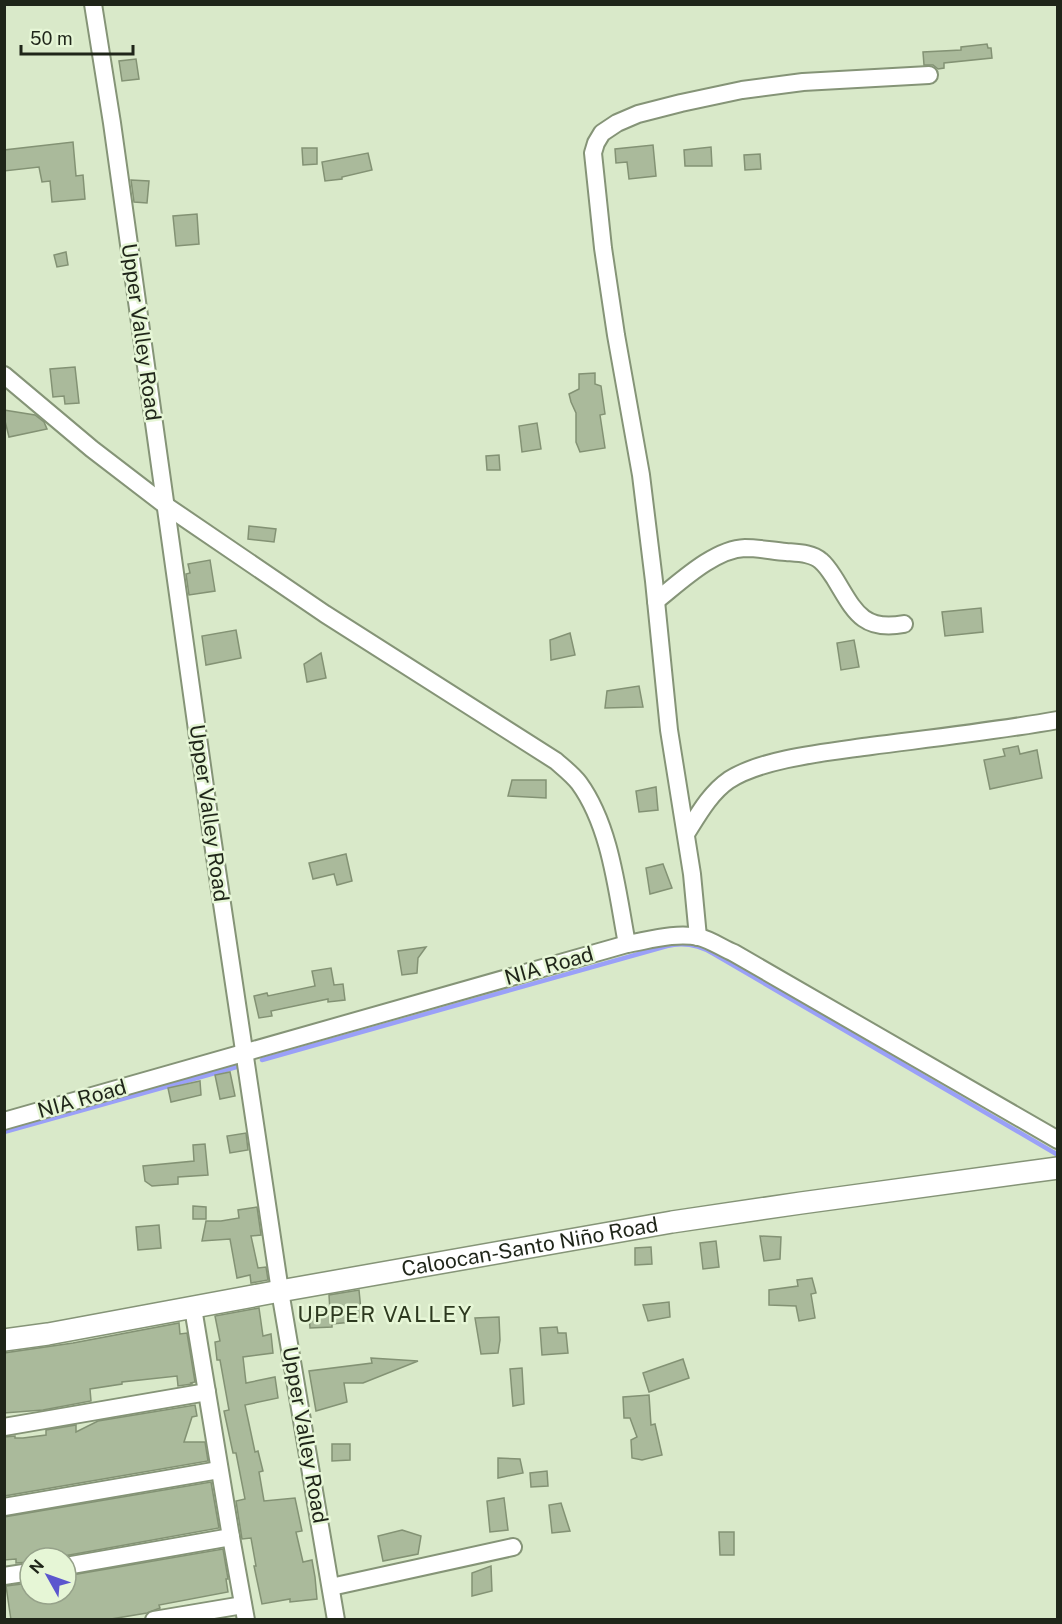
<svg xmlns="http://www.w3.org/2000/svg" width="1062" height="1624" viewBox="0 0 1062 1624" font-family="'Public Sans',sans-serif">
<rect width="100%" height="100%" fill="#d9e9c9"/>
<g fill="none" stroke-linecap="round" stroke-linejoin="round">
<g stroke="#9aa0f8" stroke-width="4.5">
<path d="M262 1060 667 946C684 942 699 945 714 954L1058 1155"/>
<polyline points="4,1132 240,1066"/>
</g>
</g>
<g fill="#aaba9b" stroke="#839274" stroke-width="1.5">
<polygon points="987,44 988,48 991,48 992,58 944,63 944,68 938,69 933,65 924,65 923,52 961,50 961,47"/>
<polygon points="136,59 139,79 122,81 119,61"/>
<polygon points="73,142 76,176 83,175 85,199 52,202 50,181 42,182 39,167 4,171 4,150"/>
<polygon points="653,145 656,176 629,179 627,162 616,163 615,149"/>
<polygon points="711,147 712,166 685,166 684,150"/>
<polygon points="302,148 317,148 317,164 303,165"/>
<polygon points="368,153 372,170 342,177 342,179 325,181 322,162"/>
<polygon points="760,154 761,169 745,170 744,155"/>
<polygon points="131,180 149,181 147,203 134,202"/>
<polygon points="197,214 199,244 176,246 173,216"/>
<polygon points="66,252 68,265 57,267 54,255"/>
<polygon points="75,367 79,403 65,404 64,396 53,397 50,369"/>
<polygon points="595,373 595,384 601,386 605,414 600,415 605,448 580,452 576,442 576,413 571,402 569,394 579,389 579,374"/>
<polygon points="4,410 35,415 44,422 47,429 9,437 4,417"/>
<polygon points="537,423 541,449 522,452 519,426"/>
<polygon points="499,455 500,470 487,470 486,456"/>
<polygon points="249,526 276,529 274,542 248,539"/>
<polygon points="210,560 215,591 189,595 186,574 190,573 188,564"/>
<polygon points="981,608 983,632 945,636 942,612"/>
<polygon points="236,630 241,658 206,665 202,636"/>
<polygon points="570,633 575,655 551,660 550,640"/>
<polygon points="854,640 859,667 841,670 837,643"/>
<polygon points="321,653 326,678 307,682 304,664"/>
<polygon points="639,686 643,707 605,708 607,691"/>
<polygon points="1018,746 1020,754 1037,750 1042,778 990,789 984,760 1005,756 1003,749"/>
<polygon points="512,780 546,780 546,798 508,796"/>
<polygon points="656,787 658,810 639,812 636,791"/>
<polygon points="346,854 352,881 337,885 334,874 313,879 309,863"/>
<polygon points="663,864 672,888 650,894 646,868"/>
<polygon points="426,947 418,958 417,973 402,975 398,951"/>
<polygon points="331,968 334,985 343,984 345,1000 328,1002 328,999 271,1011 272,1016 259,1018 254,996 267,993 268,996 315,986 312,971"/>
<polygon points="230,1072 235,1096 220,1099 215,1075"/>
<polygon points="200,1081 201,1095 171,1102 168,1088"/>
<polygon points="246,1133 248,1150 230,1153 227,1136"/>
<polygon points="205,1144 208,1175 178,1177 178,1184 152,1186 145,1181 143,1166 194,1161 193,1145"/>
<polygon points="193,1206 206,1207 206,1219 193,1219"/>
<polygon points="257,1207 261,1235 251,1236 258,1268 266,1267 268,1280 251,1283 250,1275 237,1278 230,1239 202,1241 206,1221 221,1221 239,1218 238,1210"/>
<polygon points="159,1225 161,1248 138,1250 136,1227"/>
<polygon points="760,1236 781,1237 780,1259 764,1261"/>
<polygon points="716,1241 719,1267 703,1269 700,1243"/>
<polygon points="651,1247 652,1264 635,1265 635,1248"/>
<polygon points="812,1278 816,1293 811,1294 815,1318 799,1321 796,1306 769,1305 769,1290 798,1286 797,1280"/>
<polygon points="359,1290 362,1321 332,1324 332,1327 310,1328 309,1313 330,1312 329,1295"/>
<polygon points="669,1302 670,1317 648,1321 643,1305"/>
<polygon points="259,1308 263,1336 271,1334 273,1353 243,1357 246,1383 275,1377 278,1398 245,1405 255,1452 258,1451 263,1471 259,1472 264,1501 295,1498 302,1531 296,1532 303,1562 312,1560 315,1577 317,1599 290,1602 290,1599 262,1604 254,1566 256,1566 251,1538 242,1539 236,1501 245,1499 236,1453 233,1453 224,1411 229,1410 220,1360 217,1360 215,1342 220,1341 215,1316"/>
<polygon points="499,1317 500,1340 498,1353 481,1354 475,1318"/>
<polygon points="179,1323 180,1334 187,1333 195,1382 191,1383 192,1384 178,1386 177,1376 122,1382 122,1384 90,1389 91,1401 43,1410 4,1413 4,1353 73,1343"/>
<polygon points="557,1327 558,1333 566,1333 568,1353 542,1355 540,1328"/>
<polygon points="371,1358 418,1361 363,1383 344,1383 347,1402 316,1411 309,1371 372,1363"/>
<polygon points="683,1359 689,1378 649,1392 643,1373"/>
<polygon points="522,1368 524,1404 513,1406 510,1369"/>
<polygon points="649,1395 651,1425 655,1424 662,1455 642,1460 632,1458 631,1440 637,1437 630,1418 624,1418 623,1397"/>
<polygon points="195,1405 197,1416 192,1417 184,1442 205,1442 208,1461 4,1496 4,1437 15,1436 15,1438 23,1438 46,1435 46,1430 76,1425 76,1432 98,1421"/>
<polygon points="332,1444 350,1444 350,1460 332,1461"/>
<polygon points="498,1458 520,1459 523,1473 498,1478"/>
<polygon points="547,1471 548,1486 531,1487 530,1473"/>
<polygon points="211,1482 219,1528 64,1556 59,1558 30,1558 30,1562 16,1563 16,1559 4,1560 4,1517"/>
<polygon points="504,1498 508,1530 490,1532 487,1501"/>
<polygon points="561,1503 570,1531 552,1533 549,1505"/>
<polygon points="402,1530 421,1536 418,1554 383,1561 378,1536"/>
<polygon points="719,1532 734,1532 734,1555 720,1555"/>
<polygon points="223,1549 228,1579 226,1579 228,1592 159,1605 160,1608 147,1613 105,1620 11,1620 6,1586 30,1583 30,1594 66,1594 66,1576"/>
<polygon points="491,1566 492,1591 472,1596 472,1573"/>
</g>
<g fill="none" stroke-linecap="round" stroke-linejoin="round">
<defs>
<g id="minor">
<polyline points="93,4 112,123 211,830 280,1291 336,1620"/>
<path d="M4 375 92 449 165 505 325 614 556 761C564 768 573 775 579 783 611 827 617 892 627 944"/>
<path d="M656 601C679 583 714 549 745 548 759 548 773 551 786 552 798 553 812 553 821 561 827 566 831 573 835 579 854 610 862 632 904 624"/>
<path d="M686 834C698 815 710 793 729 780 763 758 830 752 871 746 933 738 996 731 1058 720"/>
<polyline points="698,937 692,874 669,730 654,581 641,475 616,335 603,248 593,153 596,143 602,133 617,123 638,114 681,103 742,90 803,82 929,75"/>
<path d="M4 1121 627 944C650 940 676 932 699 937 711 940 722 948 734 953L1058 1140"/>
<polyline points="193,1308 231,1537 246,1620"/>
<polyline points="4,1427 207,1392"/>
<polyline points="4,1507 219,1470"/>
<polyline points="66,1566 231,1537"/>
<polyline points="4,1576 30,1572"/>
<polyline points="331,1587 513,1547"/>
<polyline points="154,1620 243,1605"/>
</g>
<g id="tertiary">
<path id="s1" d="M4 1340 48 1334 280 1291 672 1222 801 1203 1058 1168"/>
</g>
</defs>
<use href="#minor" stroke="#859477" stroke-width="20"/>
<use href="#tertiary" stroke="#859477" stroke-width="24"/>
<use href="#minor" stroke="#fff" stroke-width="16"/>
<use href="#tertiary" stroke="#fff" stroke-width="21"/>
</g>
<g text-anchor="middle" stroke-width="5" stroke-linejoin="round" paint-order="stroke">
<g font-size="21" fill="#1f2519" stroke="#e6f6d6">
<text transform="translate(141 332) rotate(82)" y="7">Upper Valley Road</text>
<text transform="translate(209 813) rotate(82)" y="7">Upper Valley Road</text>
<text transform="translate(549 966) rotate(-16)" y="7">NIA Road</text>
<text transform="translate(82 1099) rotate(-16)" y="7">NIA Road</text>
<text dy="7" stroke="none"><textPath href="#s1" startOffset="534">Caloocan-Santo Niño Road</textPath></text>
<text transform="translate(305 1435) rotate(80)" y="7">Upper Valley Road</text>
</g>
<g font-size="22" letter-spacing="1.5" fill="#2d391f" stroke="#e6f6d6">
<text x="385" y="1322">UPPER VALLEY</text>
</g>
</g>
<rect width="1062" height="1624" fill="none" stroke="#1f2519" stroke-width="12"/>
<g transform="translate(48 1576) rotate(310)"><circle r="28" fill="#e6f6d6" stroke="#96a28a" stroke-width="1.5"/>
<path d="M0-4.5L10 22L0 15L-10 22Z" fill="#5b56ce"/>
<text y="-9" font-size="16" font-weight="bold" text-anchor="middle" fill="#1f2519">N</text>
</g>
<path d="M21 45v9h112v-9" fill="none" stroke="#1f2519" stroke-width="3"/>
<text x="30" y="45" font-size="18" fill="#1f2519" stroke="#e6f6d6" stroke-width="4.5" paint-order="stroke">50 m</text>
</svg>
